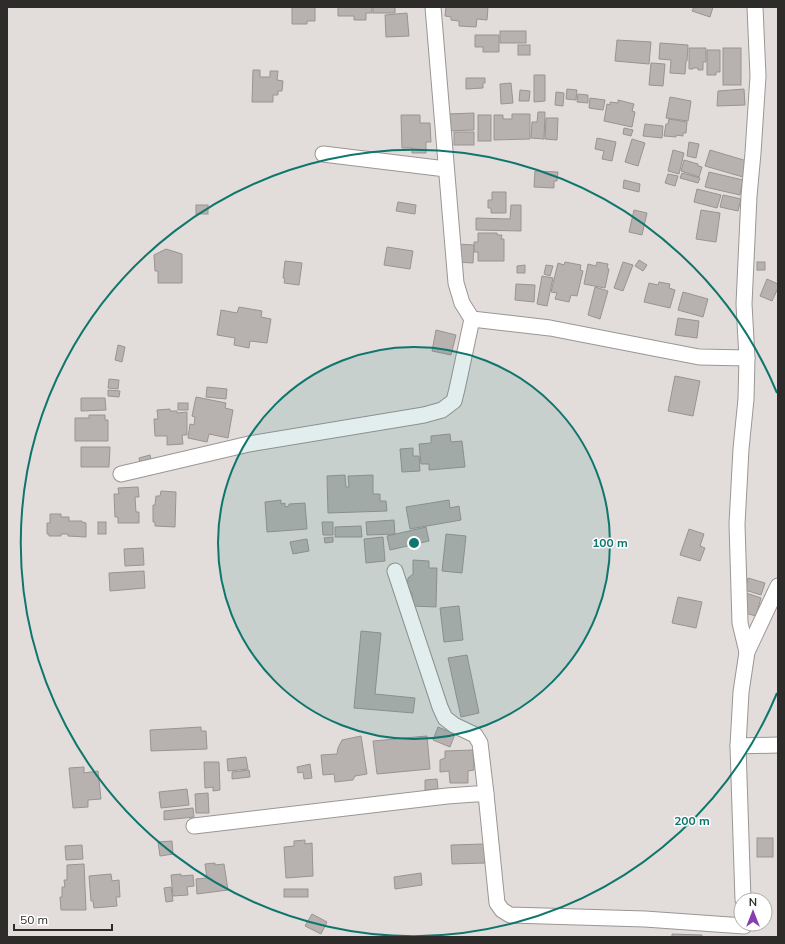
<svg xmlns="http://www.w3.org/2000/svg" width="785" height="944" viewBox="0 0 785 944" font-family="Mulish,sans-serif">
<rect width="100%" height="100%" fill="#e2dddb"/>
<g fill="#b7b2b0" stroke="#999492">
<polygon points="292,7 315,7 315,21 307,21 307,24 292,24"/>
<polygon points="338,7 372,7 372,13 366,13 366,20 354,20 354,16 338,16"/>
<rect x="373" y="7" width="22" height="6"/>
<polygon points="446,7 488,7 487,20 477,19 476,27 459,26 459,21 451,20 451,17 445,16"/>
<polygon points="694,7 713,7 710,17 692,11"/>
<polygon points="407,13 409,36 386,37 385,15"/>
<rect x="500" y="31" width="26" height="12"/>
<polygon points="475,35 499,35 499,52 483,52 483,47 475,47"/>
<polygon points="617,40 651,42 649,64 615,61"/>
<polygon points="660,43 688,45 687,61 686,61 685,74 670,73 671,60 659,59"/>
<rect x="518" y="45" width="12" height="10"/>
<polygon points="689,48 706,48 706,62 703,62 703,70 698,70 698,68 693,68 693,69 689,69"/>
<rect x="723" y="48" width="18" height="37"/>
<polygon points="707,50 720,50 720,72 716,72 716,75 707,75"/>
<polygon points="651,63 665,64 663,86 649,85"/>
<polygon points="253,70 260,70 260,77 270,77 270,71 278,71 277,80 283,81 282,91 278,91 278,95 273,95 273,102 252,102"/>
<polygon points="534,75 545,75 545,101 534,102"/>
<polygon points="466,78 485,78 485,83 483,83 483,88 466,89"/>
<polygon points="511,83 513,103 501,104 500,84"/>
<polygon points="567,89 577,90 576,100 566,99"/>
<polygon points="744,89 745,105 717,106 718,91"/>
<polygon points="520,90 530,91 529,101 519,101"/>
<polygon points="556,92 564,93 563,106 555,105"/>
<polygon points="578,94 588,95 588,103 577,102"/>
<polygon points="670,97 691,101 688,121 666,118"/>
<polygon points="590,98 605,100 603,110 589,108"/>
<polygon points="618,100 634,104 632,111 635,112 632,127 604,121 607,104 610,105 610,102 618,103"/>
<polygon points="538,112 545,112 544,139 531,138 532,122 537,122"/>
<polygon points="474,113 474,130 447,131 447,114"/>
<polygon points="512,114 530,114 530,139 494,140 494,115 503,115 503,119 512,119"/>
<polygon points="401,115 420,115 420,123 430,123 431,142 426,142 426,153 412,153 412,148 402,148"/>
<rect x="478" y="115" width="13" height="26"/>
<polygon points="546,118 558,118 557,140 545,139"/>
<polygon points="669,119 687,122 686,133 683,133 683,136 676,135 676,137 664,136 666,124 668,124"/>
<polygon points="645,124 663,126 662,138 643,136"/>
<polygon points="624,128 633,130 631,136 623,134"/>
<rect x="454" y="132" width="20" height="13"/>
<polygon points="597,138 616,142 612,161 602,159 604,151 595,149"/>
<polygon points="632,139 645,143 638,166 625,162"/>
<polygon points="689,142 699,144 696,158 687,156"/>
<polygon points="673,150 684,153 679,174 668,171"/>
<polygon points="710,150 747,161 743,177 705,166"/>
<polygon points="684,160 698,164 698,166 702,167 699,177 681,171"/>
<polygon points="535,171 558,172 557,181 554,181 554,188 534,187"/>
<polygon points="709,172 743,180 740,195 705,187"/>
<polygon points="682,173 700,178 698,183 680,178"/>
<polygon points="668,174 678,176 675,186 665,183"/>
<polygon points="624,180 640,184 639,192 623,188"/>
<polygon points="697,189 721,195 717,208 694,202"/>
<polygon points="492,192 506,192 506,213 491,213 491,208 488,208 488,200 492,200"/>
<polygon points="723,195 741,199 738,211 720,207"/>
<polygon points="398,202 416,205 415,214 396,211"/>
<rect x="196" y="205" width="12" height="9"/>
<polygon points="511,205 521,205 521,231 476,230 476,218 510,219"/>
<polygon points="634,210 647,213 642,235 629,232"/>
<polygon points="701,210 720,213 716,242 696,239"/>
<polygon points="478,233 497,233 497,235 502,235 501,239 504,239 504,261 478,261 478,252 474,252 474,242 478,242"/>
<polygon points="457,244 474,245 473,263 457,262"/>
<polygon points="387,247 413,251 410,269 384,265"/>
<polygon points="166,249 182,254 182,283 158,283 158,271 155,271 154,255"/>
<polygon points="639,260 647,265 643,271 635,266"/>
<polygon points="285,261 302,263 299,285 284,283 285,279 283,278"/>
<polygon points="565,262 581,265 580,270 583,271 577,296 571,295 569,302 555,299 557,293 551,292 558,263 564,265"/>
<polygon points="597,262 608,264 607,268 609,269 605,288 584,284 588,264 596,266"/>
<polygon points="623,262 633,265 623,291 614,288"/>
<rect x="757" y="262" width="8" height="8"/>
<polygon points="525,265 525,273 517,273 517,266"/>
<polygon points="546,265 553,266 550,276 544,274"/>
<polygon points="542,276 553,278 547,306 537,304"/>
<polygon points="767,279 778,284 778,288 772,301 760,296"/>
<polygon points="659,282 670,284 669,288 675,290 670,308 644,302 649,283 658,285"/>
<polygon points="516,284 535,285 534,302 515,300"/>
<polygon points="595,287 608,291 600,319 588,315"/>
<polygon points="683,292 708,299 703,317 678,310"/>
<polygon points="239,307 262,311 261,317 271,319 267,343 250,341 249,348 234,345 235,338 217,335 221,310 237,313"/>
<polygon points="678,318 699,321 697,338 675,335"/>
<polygon points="436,330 456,335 451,355 432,351"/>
<polygon points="118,345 125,347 122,362 115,360"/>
<polygon points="675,376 700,381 693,416 668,411"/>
<polygon points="109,379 119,380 118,389 108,388"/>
<polygon points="207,387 227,389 226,399 206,397"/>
<polygon points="108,390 120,391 119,397 108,396"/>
<polygon points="196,397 226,403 225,408 233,410 228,438 209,434 207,442 188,438 190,424 194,425 195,417 192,416"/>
<polygon points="81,398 105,398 106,410 81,411"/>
<rect x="178" y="403" width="10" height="7"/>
<polygon points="170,409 170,411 177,411 177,413 187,412 187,435 182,435 183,444 167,445 167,436 155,436 154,419 158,419 157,410"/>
<polygon points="89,415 105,415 105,420 108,420 108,441 75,441 75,418 89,418"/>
<polygon points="450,434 451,442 462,441 465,467 429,470 429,464 421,464 419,444 431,443 431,436"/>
<polygon points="81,447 110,447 109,467 81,467"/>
<polygon points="413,448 413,456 419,456 420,471 402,472 400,449"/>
<polygon points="150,455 152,464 141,467 139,458"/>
<polygon points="345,475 346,487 349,487 348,476 373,475 373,494 380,494 380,501 386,501 387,511 328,513 327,476"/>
<polygon points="138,487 139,497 135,497 136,512 139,512 139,523 118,523 118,517 115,517 114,494 119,494 118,488"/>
<polygon points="161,491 176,492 175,527 155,526 155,522 153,522 153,505 155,505 156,496 160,496"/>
<polygon points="281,500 281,504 285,503 285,507 289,506 289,504 305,503 307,529 267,532 265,502"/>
<polygon points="449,500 450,508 459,506 461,520 410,529 406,507"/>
<polygon points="50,514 61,514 61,517 69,517 69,521 82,521 82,522 86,523 86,537 68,536 68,534 61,534 61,536 49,536 49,534 47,534 47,523 50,523"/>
<polygon points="394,520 395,534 367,535 366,522"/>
<rect x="98" y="522" width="8" height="12"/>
<polygon points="322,522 333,522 333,535 323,535"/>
<polygon points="361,526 362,537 335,537 335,527"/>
<polygon points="426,527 429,541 390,550 387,536"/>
<polygon points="689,529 704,534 700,546 705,548 700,561 680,555"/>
<polygon points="446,534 466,536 462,573 442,571"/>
<polygon points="333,537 333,542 325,543 324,538"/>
<polygon points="383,537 385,561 366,563 364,539"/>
<polygon points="307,539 309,551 293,554 290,542"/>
<polygon points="143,548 144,565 125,566 124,549"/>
<polygon points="413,560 429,561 429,568 437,568 436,607 412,606 412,592 407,592 408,578 413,574"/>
<polygon points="144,571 145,588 110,591 109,573"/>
<polygon points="748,578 765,583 761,595 745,590"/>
<polygon points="746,593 761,598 756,616 741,612"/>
<polygon points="678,597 702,602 696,628 672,623"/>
<polygon points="459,606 463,640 444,642 440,608"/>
<polygon points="361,631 381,633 375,694 415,698 413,713 354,708"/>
<polygon points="467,655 479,713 461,717 448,658"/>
<polygon points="201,727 201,731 206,731 207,749 151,751 150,730"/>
<polygon points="438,727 455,734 450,747 433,740"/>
<polygon points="361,736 367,774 355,776 353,780 335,782 334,774 323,775 321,755 337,754 338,748 342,740"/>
<polygon points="427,736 430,769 377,774 373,741"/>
<polygon points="473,750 474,770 468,771 468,783 450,783 449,771 440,772 440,760 445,758 445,751"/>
<polygon points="246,757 248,769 228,771 227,759"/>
<polygon points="204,762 219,762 220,790 213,791 213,787 205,788"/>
<polygon points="310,764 312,778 304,779 303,772 298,773 297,767"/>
<polygon points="84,767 84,773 98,771 101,799 88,800 88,807 73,808 69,768"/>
<polygon points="249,770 250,777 232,779 232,772"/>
<polygon points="437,779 438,789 425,790 425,780"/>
<polygon points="187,789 189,805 161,808 159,792"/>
<polygon points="208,793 209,813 196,813 195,794"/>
<polygon points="193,808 194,817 164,820 164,811"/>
<rect x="757" y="838" width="16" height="19"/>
<polygon points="305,840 305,844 312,843 313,876 286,878 284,847 294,846 294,841"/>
<polygon points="172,841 173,854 160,856 158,842"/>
<polygon points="484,844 485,863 452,864 451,845"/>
<polygon points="82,845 83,859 66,860 65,846"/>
<polygon points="215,863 215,865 224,864 228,890 197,894 196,879 207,878 205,864"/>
<polygon points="84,864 86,910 61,910 60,897 62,897 62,887 65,887 64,880 67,880 67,865"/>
<polygon points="421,873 422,885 395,889 394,877"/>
<polygon points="111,874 112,881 119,880 120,897 116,897 117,906 94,908 93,901 91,901 89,876"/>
<polygon points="181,874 181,876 193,875 194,886 187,887 188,895 173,896 171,875"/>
<polygon points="171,887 173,901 166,902 164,888"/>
<rect x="284" y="889" width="24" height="8"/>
<polygon points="312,914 327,922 321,934 305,926"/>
<polygon points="672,934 702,935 702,937 672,937"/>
</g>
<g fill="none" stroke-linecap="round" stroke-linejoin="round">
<defs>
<g id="minor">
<polyline points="433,7 456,283 462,303 472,319 550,328 699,357 747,358"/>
<polyline points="323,154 446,169"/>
<polyline points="121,474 249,444 424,415 442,410 454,401 457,389 472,319"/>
<polyline points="395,571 440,707 445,718 454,725 475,735 480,743 486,794"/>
<polyline points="747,652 740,623 737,524 741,449 746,399 747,358 744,304 749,196 753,153 758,76 755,7"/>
<polyline points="738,746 778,745"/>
<polyline points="194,826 447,796 475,794 486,794 497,903 502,910 510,915 645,919 744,926"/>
<polyline points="743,900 738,746 741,692 747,652 778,586"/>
</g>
</defs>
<use href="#minor" stroke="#9b9694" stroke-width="17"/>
<use href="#minor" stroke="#fff" stroke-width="15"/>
</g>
<circle cx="414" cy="543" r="196" fill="#0f766e" fill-opacity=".12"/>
<g fill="none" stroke="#0f766e" stroke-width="2">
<circle cx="414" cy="543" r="196"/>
<path d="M777 693A393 393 0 1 1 777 393"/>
</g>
<circle cx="414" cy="543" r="6" fill="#0f766e" stroke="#fff" stroke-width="2"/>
<g font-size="12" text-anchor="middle" font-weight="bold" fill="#0f766e" stroke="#fff" stroke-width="3" stroke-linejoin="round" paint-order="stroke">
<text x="610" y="547">100 m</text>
<text x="692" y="825">200 m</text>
</g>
<rect width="785" height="944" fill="none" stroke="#2e2c2b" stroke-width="16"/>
<g transform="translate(753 912)"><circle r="19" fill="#ffffff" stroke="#ababaa"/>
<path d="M0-3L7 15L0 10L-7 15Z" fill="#853eb0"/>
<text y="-6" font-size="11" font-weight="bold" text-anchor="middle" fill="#2e2c2b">N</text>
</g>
<path d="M14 924v6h98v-6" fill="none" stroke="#2e2c2b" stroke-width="2"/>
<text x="20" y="924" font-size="12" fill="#2e2c2b" stroke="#ffffff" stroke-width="3" paint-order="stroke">50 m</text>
</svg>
